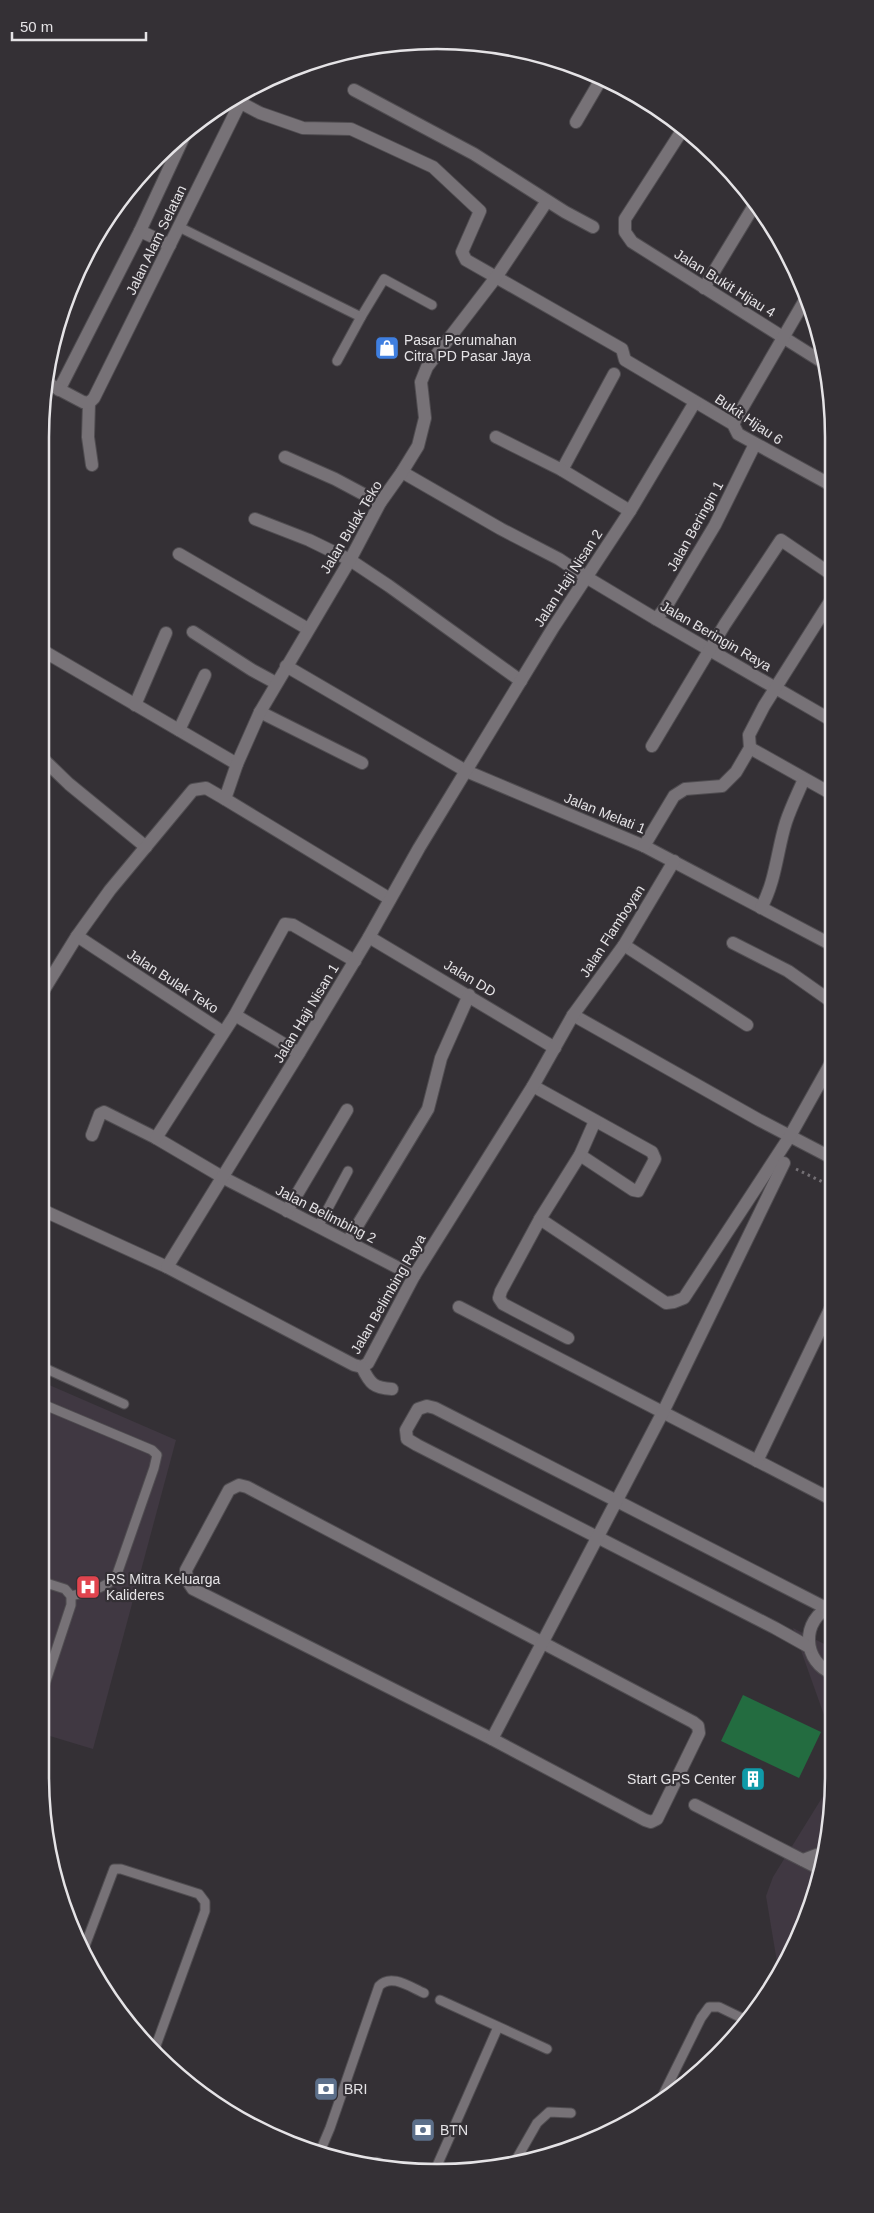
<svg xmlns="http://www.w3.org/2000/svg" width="874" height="2213" viewBox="0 0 874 2213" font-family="Arial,sans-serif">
<rect width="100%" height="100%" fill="#343035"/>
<g fill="#403842">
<polygon points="40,1381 176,1440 93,1749 40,1733"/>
<polygon points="793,1628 834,1649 834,1743"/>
<polygon points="833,1780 820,1879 793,1952 779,1974 766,1896 773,1877"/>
</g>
<polygon fill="#236c40" points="743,1695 821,1732 799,1778 721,1741"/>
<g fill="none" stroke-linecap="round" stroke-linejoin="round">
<defs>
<g id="lane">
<polyline points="179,227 361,317 384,279 432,305"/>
<polyline points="337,361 361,317"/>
<polyline points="318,1227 348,1171"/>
<polyline points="40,1366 124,1404"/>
<path d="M40 1403 152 1450 157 1455 154 1468 116 1577C104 1589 87 1592 71 1596"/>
<polyline points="40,1581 65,1589 71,1596 71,1605 40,1699"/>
<polyline points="83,1951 114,1869 121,1869 199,1894 205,1902 205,1911 154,2051"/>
<polyline points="440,2000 547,2049"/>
<polyline points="657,2107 701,2018 709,2007 719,2007 748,2021"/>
<path d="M319 2154 330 2128 379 1986C391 1973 410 1987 424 1993"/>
<polyline points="377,2162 393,2169"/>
<polyline points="513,2165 537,2123 549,2112 571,2113"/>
<polyline points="436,2168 498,2027"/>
</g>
<g id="street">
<polyline points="354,90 474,154 565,212 593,227"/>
<polyline points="241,103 260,113 303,128 351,129 433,167 480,211 462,252 466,260 622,349 625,360 733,424 738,434 831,485"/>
<polyline points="576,122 600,81"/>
<polyline points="683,129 625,219 625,232 632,242 824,363"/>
<polyline points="140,231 170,245"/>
<polyline points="704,288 755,204"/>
<polyline points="614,374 562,470 630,511"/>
<polyline points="59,390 140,231 187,130"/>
<polyline points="89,403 88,437 92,465"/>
<polyline points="733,424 805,300"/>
<polyline points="496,437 562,470"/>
<polyline points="285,457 335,479 380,503"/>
<polyline points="402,472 501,529 559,559 586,577 656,619 831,720"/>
<polyline points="255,519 309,540 350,560 389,586 521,681"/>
<polyline points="179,554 308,629"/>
<polyline points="656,619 666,607 715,525 755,444"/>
<polyline points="193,632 252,670 276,683"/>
<polyline points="40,649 237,764"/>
<polyline points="286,666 466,771 644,846 832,945"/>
<polyline points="135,705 166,633"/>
<polyline points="260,712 362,763"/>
<polyline points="179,730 205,675"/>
<polyline points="652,746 725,624 781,540 831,574"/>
<polyline points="750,748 832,794"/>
<polyline points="40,756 69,784 146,847"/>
<polyline points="225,799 390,899"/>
<polyline points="644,846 674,796 685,789 722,786 736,772 750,748 749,735 764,706 831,600"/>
<path d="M761 908C776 881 777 850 786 822 791 807 798 793 804 779"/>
<polyline points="77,936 223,1032"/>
<polyline points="369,937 555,1048"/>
<polyline points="733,943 788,971 832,1002"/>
<polyline points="624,945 747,1025"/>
<polyline points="40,996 77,936 110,890 193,790 206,788 225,799 237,764 260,712 350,560 380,503 402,472 418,446 425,418 421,382 427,367 497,276 547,201"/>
<polyline points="235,1015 299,1053"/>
<polyline points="573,1015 759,1120 832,1158"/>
<polyline points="533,1086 652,1152 655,1159 638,1191 633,1190 580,1155"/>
<polyline points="92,1135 100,1114 104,1112 156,1138 224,1178 414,1276"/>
<polyline points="156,1138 235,1015 285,924 293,925 355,961"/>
<polyline points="40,1209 167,1267 354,1365 362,1367 368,1363 414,1276 533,1086 573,1015 624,945 674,861"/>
<polyline points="287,1211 347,1110"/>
<polyline points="540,1219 666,1303 674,1302 684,1298 790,1136 832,1061"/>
<polyline points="348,1241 428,1109 441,1058 469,995"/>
<polyline points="167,1267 299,1053 369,937 419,848 553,628 630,511 695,402"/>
<polyline points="459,1307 833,1500"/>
<polyline points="568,1338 503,1304 499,1298 501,1291 540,1219 580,1155 595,1121"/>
<path d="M362 1367C370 1384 374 1388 392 1389"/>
<polyline points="757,1461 833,1303"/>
<polygon points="239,1485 247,1487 693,1722 698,1726 699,1733 657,1819 651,1822 645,1820 492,1739 193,1589 187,1580 186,1570 229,1490"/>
<path d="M832 1606C800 1619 802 1663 834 1674"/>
<polyline points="809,1647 775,1628 417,1445 407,1439 406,1430 418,1409 427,1406 435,1408 826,1608"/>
<polyline points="492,1739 663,1412 784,1163"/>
<polyline points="695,1805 822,1870"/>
<polyline points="803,1860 824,1852"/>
</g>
<polyline id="secondary" points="47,383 83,402 89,403 94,398 247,89"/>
</defs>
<use href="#lane" stroke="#504d51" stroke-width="11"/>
<use href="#street" stroke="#504d51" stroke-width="14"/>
<use href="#secondary" stroke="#504d51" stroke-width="14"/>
<polyline stroke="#736f74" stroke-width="3" stroke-dasharray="2.5 4" stroke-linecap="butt" points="796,1169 833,1187"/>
<use href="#lane" stroke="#777277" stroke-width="9"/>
<use href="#street" stroke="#777277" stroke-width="12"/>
<use href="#secondary" stroke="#777277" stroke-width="12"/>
</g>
<defs>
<symbol id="shop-square" viewBox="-11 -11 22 22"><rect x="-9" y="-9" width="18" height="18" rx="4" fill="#3f7fe0" stroke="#343035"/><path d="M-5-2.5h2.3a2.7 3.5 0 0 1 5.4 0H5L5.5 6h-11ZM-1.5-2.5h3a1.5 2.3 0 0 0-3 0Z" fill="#fff"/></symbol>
<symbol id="hospital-square" viewBox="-11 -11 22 22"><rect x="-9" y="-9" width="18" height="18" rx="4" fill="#e0444e" stroke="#343035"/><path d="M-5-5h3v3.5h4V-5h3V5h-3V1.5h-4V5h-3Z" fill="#fff"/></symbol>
<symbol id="building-square" viewBox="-11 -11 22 22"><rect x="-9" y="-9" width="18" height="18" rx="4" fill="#0f9aa8" stroke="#343035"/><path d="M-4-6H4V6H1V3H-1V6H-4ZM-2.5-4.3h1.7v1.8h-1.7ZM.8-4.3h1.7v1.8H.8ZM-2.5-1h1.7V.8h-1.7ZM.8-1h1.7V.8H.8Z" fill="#fff"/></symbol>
<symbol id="bank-square" viewBox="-11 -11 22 22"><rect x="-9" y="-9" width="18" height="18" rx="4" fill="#5c6f8a" stroke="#343035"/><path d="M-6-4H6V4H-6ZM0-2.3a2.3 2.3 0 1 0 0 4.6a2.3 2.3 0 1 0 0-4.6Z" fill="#fff"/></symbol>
</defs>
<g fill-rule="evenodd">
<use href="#shop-square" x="373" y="334" width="28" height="28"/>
<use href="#hospital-square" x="74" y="1573" width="28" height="28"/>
<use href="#building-square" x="739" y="1765" width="28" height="28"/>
<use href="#bank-square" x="312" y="2075" width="28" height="28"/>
<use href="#bank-square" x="409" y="2116" width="28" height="28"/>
</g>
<g text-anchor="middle" stroke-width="4.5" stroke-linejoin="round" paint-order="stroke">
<g font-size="14" fill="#e5e3e6" stroke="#343035">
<text transform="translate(156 240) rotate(-64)" y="5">Jalan Alam Selatan</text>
<text transform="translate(725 283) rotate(32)" y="5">Jalan Bukit Hijau 4</text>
<text transform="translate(749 419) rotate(34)" y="5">Bukit Hijau 6</text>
<text transform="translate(695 526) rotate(-61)" y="5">Jalan Beringin 1</text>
<text transform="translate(351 527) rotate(-59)" y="5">Jalan Bulak Teko</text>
<text transform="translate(568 578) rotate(-57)" y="5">Jalan Haji Nisan 2</text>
<text transform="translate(716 636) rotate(30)" y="5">Jalan Beringin Raya</text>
<text transform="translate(605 813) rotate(22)" y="5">Jalan Melati 1</text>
<text transform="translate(612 931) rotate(-57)" y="5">Jalan Flamboyan</text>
<text transform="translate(470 978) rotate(31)" y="5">Jalan DD</text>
<text transform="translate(173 981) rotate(33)" y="5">Jalan Bulak Teko</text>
<text transform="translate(306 1013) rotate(-59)" y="5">Jalan Haji Nisan 1</text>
<text transform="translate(326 1214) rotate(27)" y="5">Jalan Belimbing 2</text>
<text transform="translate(388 1294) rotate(-60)" y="5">Jalan Belimbing Raya</text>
</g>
<g font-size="14" fill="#e5e3e6" stroke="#343035" text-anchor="start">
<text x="404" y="345">Pasar Perumahan<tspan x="404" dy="16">Citra PD Pasar Jaya</tspan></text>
<text x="106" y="1584">RS Mitra Keluarga<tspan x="106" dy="16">Kalideres</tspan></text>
<text x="736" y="1784" text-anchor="end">Start GPS Center</text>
<text x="344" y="2094">BRI</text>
<text x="440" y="2135">BTN</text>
</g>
</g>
<path d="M0 0H874V2213H0ZM437 49H437A388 388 0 0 1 825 437V1776A388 388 0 0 1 437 2164H437A388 388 0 0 1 49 1776V437A388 388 0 0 1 437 49Z" fill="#343035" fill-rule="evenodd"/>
<path fill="none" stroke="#e5e3e6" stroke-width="2.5" d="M437 49H437A388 388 0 0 1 825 437V1776A388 388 0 0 1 437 2164H437A388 388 0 0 1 49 1776V437A388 388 0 0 1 437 49Z"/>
<path d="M12 32v8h134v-8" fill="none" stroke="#e5e3e6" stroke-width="2.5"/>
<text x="20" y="32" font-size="15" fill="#e5e3e6" stroke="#343035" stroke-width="4" paint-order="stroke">50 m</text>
</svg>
